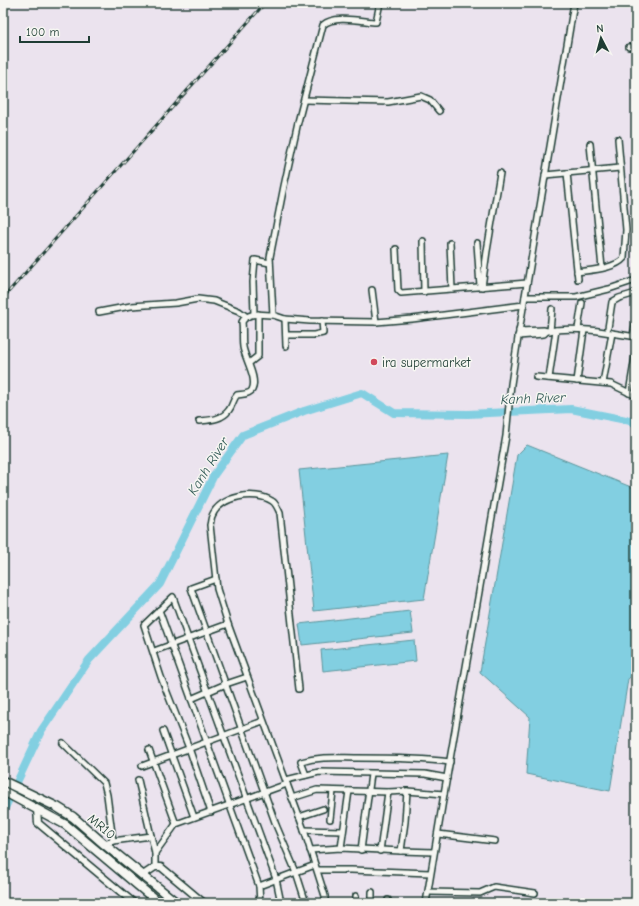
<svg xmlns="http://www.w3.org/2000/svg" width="639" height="906" viewBox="0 0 639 906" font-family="'Comic Neue',sans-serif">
<rect width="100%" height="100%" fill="#ebe3ee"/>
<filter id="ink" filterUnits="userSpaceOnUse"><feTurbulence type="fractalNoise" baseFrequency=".025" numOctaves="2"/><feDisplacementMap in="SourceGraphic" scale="8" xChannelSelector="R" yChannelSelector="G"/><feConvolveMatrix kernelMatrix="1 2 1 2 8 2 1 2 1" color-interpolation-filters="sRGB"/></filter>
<g filter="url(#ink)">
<g fill="#82cfe1" stroke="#5a959c">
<polygon points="527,445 636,489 636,672 628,679 610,791 526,774 530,717 480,672 517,455"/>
<polygon points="448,455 424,599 314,611 299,470"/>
<polygon points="410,611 413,633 302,645 299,624"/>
<polygon points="414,640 416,661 323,671 321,650"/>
</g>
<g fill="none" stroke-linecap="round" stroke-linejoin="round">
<polyline stroke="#82cfe1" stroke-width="8" points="3,812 41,731 89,660 160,584 214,475 243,435 304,411 362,393 394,413 468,414 571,409 631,421 636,425"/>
<defs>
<g id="minor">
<path d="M380 3 376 22C361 21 334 15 323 25L298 122 284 186 270 257 273 315 285 319 310 321 376 322 412 319 524 305"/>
<polyline points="629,47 636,47"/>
<polyline points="304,100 388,102 421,96 430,100 439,111"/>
<polyline points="590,144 602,268"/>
<polyline points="567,173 578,279"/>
<polyline points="545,175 620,168"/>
<polyline points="423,241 424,292"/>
<polyline points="450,243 452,289"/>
<polyline points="477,243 480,286"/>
<polyline points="396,249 398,290 401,293 527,283"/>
<path d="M577 272C590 270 615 269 624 258L626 230 618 139"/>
<polyline points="482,287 487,251 500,173"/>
<polyline points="372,290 376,322"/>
<polyline points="525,297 576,297 609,289 636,280"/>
<polyline points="99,312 131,306 176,303 198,299 214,301 239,311 247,317"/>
<polyline points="254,314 253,282 255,260 270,263"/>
<polyline points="285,319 286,346"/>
<polyline points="608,328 612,302 619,298 636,293"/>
<polyline points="578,329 582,303"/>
<path d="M547 331C576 326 607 332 636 337"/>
<polyline points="550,331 552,309"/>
<polyline points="286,335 314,335 323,333 322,321"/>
<polyline points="518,336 544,334 547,331 544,330 519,331"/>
<polyline points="633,336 636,320"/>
<polyline points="249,363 258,356 258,314"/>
<polyline points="536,377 611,384 636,396"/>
<polyline points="549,378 556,330"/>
<polyline points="577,381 584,330"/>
<polyline points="603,383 612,333"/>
<polyline points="629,393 636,351"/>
<path d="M199 421C210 420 222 420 229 410 233 405 233 399 237 395 241 394 249 395 252 390 258 379 245 359 243 347 242 339 243 330 242 322 248 311 263 315 273 315"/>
<polyline points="216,579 191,588 276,825 296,872 306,903"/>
<polyline points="159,610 259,886 315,865"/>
<polyline points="154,651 228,624"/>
<path d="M299 689 280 513C278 509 276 503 272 501 255 490 220 496 212 516 211 518 211 522 210 525L217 589 228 624 304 830 325 896V903"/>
<polyline points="191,699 226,684 247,677"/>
<polyline points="163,731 194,817"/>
<polyline points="63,743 104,783 107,795 113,841"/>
<polyline points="149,750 176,824"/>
<polyline points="142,766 263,721"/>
<path d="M306 775 301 762C320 756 338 758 357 758 388 758 419 758 450 762"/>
<polyline points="138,780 155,853"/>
<polyline points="286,780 319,772 425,774 447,778"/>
<polyline points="292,798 317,790 388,792 407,791 444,794"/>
<polyline points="211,812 189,748 161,677 144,625 173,597 276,879 281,903"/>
<polyline points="299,817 323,809"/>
<polyline points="330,819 333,791"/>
<polyline points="304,830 343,831"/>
<polyline points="438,834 495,841"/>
<polyline points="104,844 113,841 151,836"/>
<polyline points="341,848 349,791"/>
<polyline points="310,850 341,848 401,851 405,822 407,791"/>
<polyline points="361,850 371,774"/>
<polyline points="380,851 388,792"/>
<polyline points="401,851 434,852"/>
<polyline points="155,867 155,853 176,824 287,784"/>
<polyline points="318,870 351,870 430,873"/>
<polyline points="259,886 260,903"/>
<polyline points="428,892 480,893 494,887 535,893"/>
<polyline points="356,903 356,896"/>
<polyline points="372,903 372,892"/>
<polyline points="388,903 388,900"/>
<polyline points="426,903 444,794 506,436 511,384 518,338 574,3"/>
</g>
<g id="tertiary">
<polyline points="37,809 38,823 134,903"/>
<polyline points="143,875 155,867 161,867 204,903"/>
</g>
<g id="primary">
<polyline points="3,781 57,807 73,817 104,844 177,903"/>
<polyline points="3,791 66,825 159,903"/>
</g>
</defs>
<use href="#minor" stroke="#1f3d34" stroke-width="8"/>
<use href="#tertiary" stroke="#1f3d34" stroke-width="9"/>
<use href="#primary" stroke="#1f3d34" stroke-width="11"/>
<use href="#minor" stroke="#f6f6f2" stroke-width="5"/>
<use href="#tertiary" stroke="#f6f6f2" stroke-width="6"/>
<use href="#primary" stroke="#f6f6f2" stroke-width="8"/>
<defs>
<polyline id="rail" points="3,298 265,3"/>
</defs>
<use href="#rail" stroke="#1f3d34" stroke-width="3"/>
<use href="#rail" stroke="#f6f6f2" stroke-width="1.5" stroke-dasharray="4.5" stroke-linecap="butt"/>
</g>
</g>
<circle fill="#d1495b" stroke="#f6f6f2" stroke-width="1.5" cx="374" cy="362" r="4"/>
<g text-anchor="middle" stroke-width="3" stroke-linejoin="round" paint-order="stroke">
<g font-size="13" fill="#1f3d34" stroke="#f6f6f2" text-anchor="start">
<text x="382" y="367">ira supermarket</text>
</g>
<g font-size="13" fill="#1f3d34" stroke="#f6f6f2">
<text transform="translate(102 826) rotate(40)" y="5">MR10</text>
</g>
<g font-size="14" font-style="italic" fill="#335a57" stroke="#f6f6f2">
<text transform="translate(533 398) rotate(-2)" y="5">Kanh River</text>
<text transform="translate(208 466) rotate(-58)" y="5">Kanh River</text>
</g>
</g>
<rect width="639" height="906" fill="none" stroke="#f6f6f2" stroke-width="16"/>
<rect x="8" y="8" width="623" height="890" fill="none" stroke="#1f3d34" stroke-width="1.5" filter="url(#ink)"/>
<g transform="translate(601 38) rotate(354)" stroke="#f6f6f2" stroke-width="3" paint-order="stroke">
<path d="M0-3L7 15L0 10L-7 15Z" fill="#1f3d34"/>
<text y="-6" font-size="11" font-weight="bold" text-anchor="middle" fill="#1f3d34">N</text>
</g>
<path d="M20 36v6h69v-6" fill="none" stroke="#1f3d34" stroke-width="2"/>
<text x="26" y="36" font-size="12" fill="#1f3d34" stroke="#f6f6f2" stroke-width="3" paint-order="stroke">100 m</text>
</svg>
